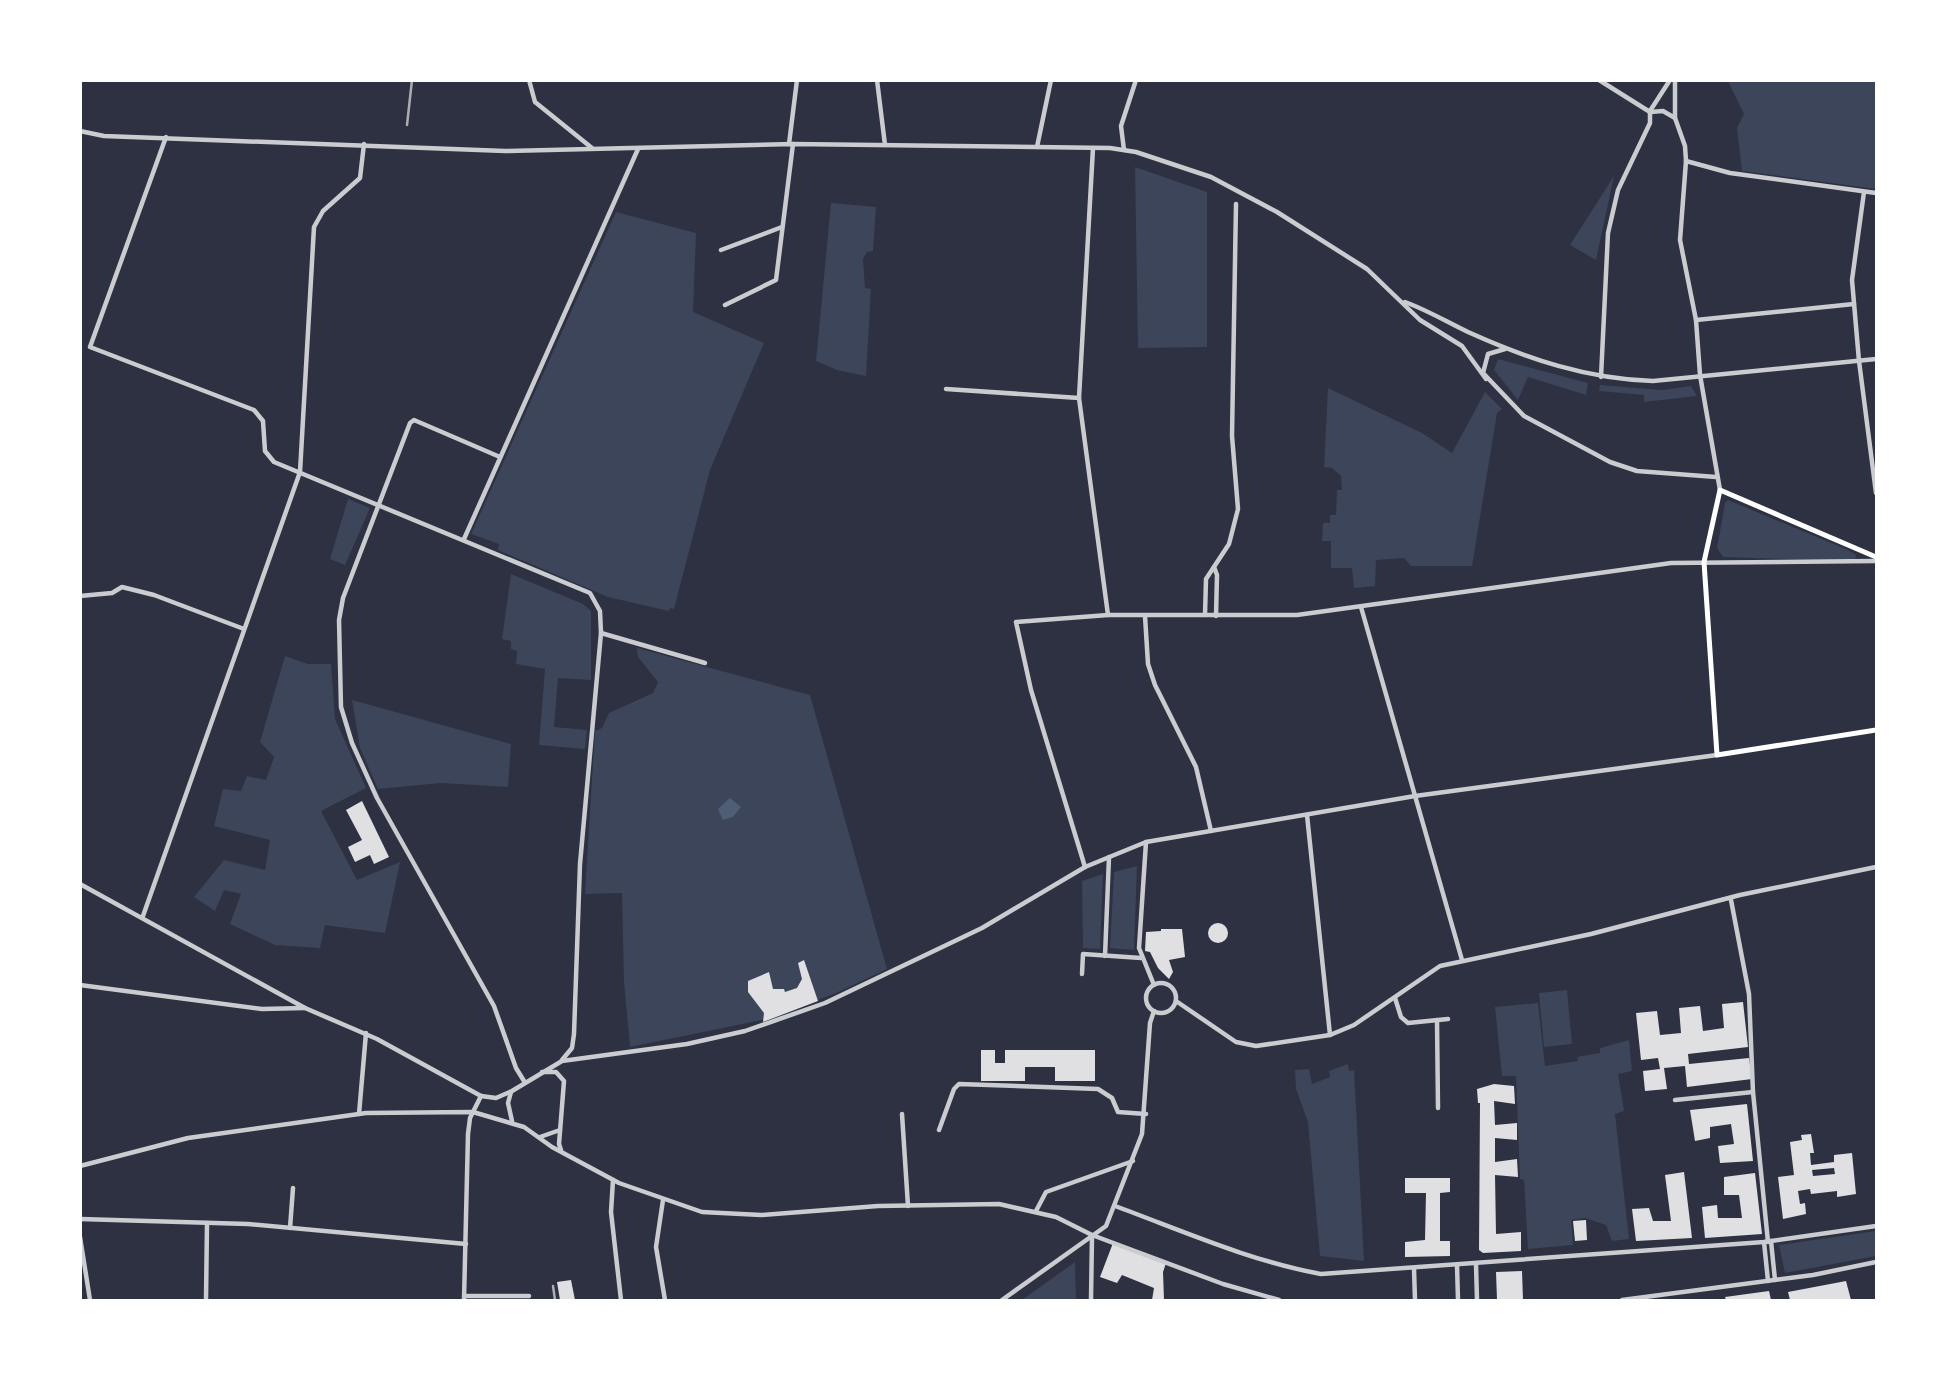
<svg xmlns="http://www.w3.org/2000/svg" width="1957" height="1381" viewBox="0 0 1957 1381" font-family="Ubuntu,sans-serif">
<rect width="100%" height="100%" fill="#2d3142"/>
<g fill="#3c4559">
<polygon points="1728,81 1876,81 1876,189 1742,171 1737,128 1744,114"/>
<polygon points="1135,167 1207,192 1207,347 1138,348"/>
<polygon points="1614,176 1596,260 1570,245"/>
<polygon points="831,203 876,207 873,251 867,252 863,259 865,288 871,289 866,376 837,370 816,361"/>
<polygon points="616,212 696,233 693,312 764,343 710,470 674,609 670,608 669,611 608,597 498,550 499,544 471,534"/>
<polygon points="1498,359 1588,383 1586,395 1528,377 1518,400 1494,370"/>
<polygon points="1600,385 1662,390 1691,386 1697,396 1644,402 1644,395 1599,391"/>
<polygon points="1328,388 1422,433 1452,453 1485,392 1502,409 1497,413 1472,566 1411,566 1404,558 1376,560 1375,586 1354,588 1352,568 1331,568 1331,541 1322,541 1323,523 1330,523 1330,515 1336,515 1337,490 1342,490 1341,476 1332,468 1324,467"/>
<polygon points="348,499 370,508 345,565 330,559"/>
<polygon points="1728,500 1848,550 1856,555 1855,561 1723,557 1717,548 1725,503"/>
<polygon points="511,574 583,604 591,611 591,680 558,678 554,727 587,730 585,749 539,745 545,669 516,664 517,651 511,649 511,641 502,639"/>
<polygon points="637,648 810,695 887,969 834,994 762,1020 630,1047 624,982 622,893 585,894 595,731 602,728 609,713 653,693 658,682 638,657"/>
<polygon points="285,656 308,664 331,664 335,719 366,788 321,811 357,880 400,862 385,933 325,925 320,948 275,945 230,924 241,894 224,890 215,911 194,897 224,860 265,870 270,840 214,826 223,789 241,791 247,776 266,780 274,757 260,742"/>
<polygon points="352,700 511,744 508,787 441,783 378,789 360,748"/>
<polygon points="1137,866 1134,950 1110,948 1114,872"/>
<polygon points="1103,874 1100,949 1083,948 1082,881"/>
<polygon points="1567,990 1572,1044 1544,1047 1539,993"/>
<polygon points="1538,1003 1545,1066 1578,1061 1577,1057 1600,1053 1600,1048 1629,1040 1632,1071 1618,1074 1624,1111 1615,1114 1629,1239 1612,1241 1606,1225 1585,1218 1571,1220 1573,1245 1528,1249 1524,1180 1520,1179 1516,1076 1502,1076 1495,1007"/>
<polygon points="1348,1064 1349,1071 1354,1070 1364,1261 1320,1256 1308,1122 1296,1089 1295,1070 1309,1069 1312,1084 1330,1077 1329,1071"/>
<polygon points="1876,1231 1876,1256 1785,1273 1779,1245"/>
<polygon points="1075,1262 1076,1300 1022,1300"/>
</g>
<polygon fill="#4f5d75" points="730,798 741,807 733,817 723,820 718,809"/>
<g fill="#e0e0e3" fill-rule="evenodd">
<polygon points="362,801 389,857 374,864 370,855 355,862 348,847 362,840 346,810"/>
<circle cx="1218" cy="933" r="10"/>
<polygon points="1161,929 1182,929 1185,957 1169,960 1173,972 1169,979 1158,968 1150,952 1145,951 1146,932 1161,931"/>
<polygon points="804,960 818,1001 763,1022 764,1013 748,992 748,981 769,972 773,989 784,989 785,992 797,988 802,979 798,963"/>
<polygon points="1743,1002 1748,1047 1688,1054 1689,1064 1749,1058 1752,1079 1687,1087 1685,1066 1664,1068 1667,1089 1645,1091 1643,1071 1660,1069 1658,1058 1641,1060 1636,1013 1657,1011 1660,1035 1681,1033 1679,1008 1700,1006 1703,1031 1724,1028 1722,1004"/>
<polygon points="981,1050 995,1050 995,1063 1005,1063 1005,1050 1095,1050 1095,1081 1055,1081 1055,1067 1025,1067 1025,1081 981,1081"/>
<polygon points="1494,1084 1514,1086 1515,1104 1494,1101 1495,1125 1517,1123 1517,1140 1495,1138 1495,1162 1517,1159 1518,1177 1495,1175 1496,1234 1521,1232 1521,1251 1483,1253 1479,1250 1480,1103 1478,1103 1477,1089"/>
<polygon points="1747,1104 1753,1161 1720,1163 1718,1146 1734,1144 1731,1124 1710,1127 1710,1138 1695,1141 1690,1110"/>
<path d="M1811 1134 1814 1153H1810L1811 1165 1834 1162V1155L1852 1153 1856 1194 1837 1197V1191L1811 1194 1810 1189 1798 1191 1800 1204 1805 1203 1806 1214 1783 1219 1778 1177 1794 1175 1790 1142 1802 1140 1801 1135ZM1834 1168 1835 1174 1813 1176 1812 1170Z"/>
<polygon points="1684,1172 1692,1238 1636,1241 1632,1209 1649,1208 1653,1221 1671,1221 1665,1175"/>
<polygon points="1755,1173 1762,1234 1705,1238 1702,1207 1717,1205 1718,1218 1742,1218 1739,1195 1724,1195 1724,1177"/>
<polygon points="1405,1178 1450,1178 1450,1192 1440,1193 1440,1241 1450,1241 1450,1256 1405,1257 1405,1242 1425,1240 1426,1193 1405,1193"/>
<polygon points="1586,1220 1587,1240 1575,1241 1573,1221"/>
<polygon points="1113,1243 1166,1263 1163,1272 1164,1300 1152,1300 1154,1288 1122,1275 1117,1283 1100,1277"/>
<polygon points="1522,1271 1523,1300 1497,1300 1496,1272"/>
<polygon points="571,1280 575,1300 560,1300 557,1282"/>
<polygon points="1846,1281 1851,1300 1790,1300 1788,1292"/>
<polygon points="1769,1291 1771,1300 1726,1300 1725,1297"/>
</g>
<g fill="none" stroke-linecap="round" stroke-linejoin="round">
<g stroke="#caccd0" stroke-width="4.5">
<polyline points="529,80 535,102 592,148"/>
<polyline points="877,80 885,145"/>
<polyline points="1599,80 1650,112"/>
<polyline points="1675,80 1675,118"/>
<polyline points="1650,111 1670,80"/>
<polyline points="1650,112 1663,111 1675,118 1685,146 1686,161 1680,240 1696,320 1700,375 1720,490"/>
<polyline points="80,131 104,136 505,151 793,144 1110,148 1136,152 1211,177 1277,212 1367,269 1420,320 1462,346 1486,379"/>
<polyline points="166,137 90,347 254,410 263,421 265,451 274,462 590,593 600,611 601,633 580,864 574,1034 572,1048 562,1060"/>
<polyline points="789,144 797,80"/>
<polyline points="1037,147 1051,80"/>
<polyline points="1093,148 1079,398 1108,615"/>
<polyline points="1124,150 1121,126 1136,80"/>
<polyline points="1686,161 1730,173 1876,193"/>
<polyline points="1864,192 1852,280 1859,361 1876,493"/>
<polyline points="721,250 782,227"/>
<path d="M1405 302C1427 310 1447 322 1468 332 1528 359 1587 379 1653 381L1876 359"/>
<polyline points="725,305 776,280 793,144"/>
<polyline points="1696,320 1854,304"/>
<polyline points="1505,349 1488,354 1483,373 1524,416 1610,462 1637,471 1716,477"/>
<polyline points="1601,377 1608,233 1618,190 1650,123 1650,112"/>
<polyline points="946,389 1079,398"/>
<polyline points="500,457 414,420 410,423 343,598 339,620 341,707 352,743 377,798 494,1006 516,1068 524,1081"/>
<polyline points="464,539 638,149"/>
<polyline points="1214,567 1217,575 1216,616"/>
<polyline points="80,596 112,593 122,587 154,595 244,629"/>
<polyline points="1361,607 1462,960"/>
<polyline points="1205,615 1206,579 1229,544 1238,509 1232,436 1236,204"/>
<polyline points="1145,616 1148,664 1155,685 1196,767 1211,831"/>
<polyline points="601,633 705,663"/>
<polyline points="1307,815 1330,1035"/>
<polyline points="1146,842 1139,948 1154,985"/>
<polyline points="1085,867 1031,690 1016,622 1108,615 1297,615 1671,563 1876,561"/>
<polyline points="80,884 305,1008 377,1039 481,1096"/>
<polyline points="1731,900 1749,994 1753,1092 1768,1242"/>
<polyline points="143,916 300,472 314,227 323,211 360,178 364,144"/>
<polyline points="1105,956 1109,857"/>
<polyline points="1082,974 1083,954 1141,958"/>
<circle cx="1161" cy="998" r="15"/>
<polyline points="80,985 262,1009 305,1008"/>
<polyline points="1395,998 1401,1017 1408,1023 1448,1019"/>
<polyline points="1176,1001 1236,1042 1256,1046 1330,1035 1354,1025 1440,966 1591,934 1740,895 1876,867"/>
<polyline points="1437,1020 1438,1108"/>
<polyline points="542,1072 556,1072 564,1081 559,1144 561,1150"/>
<polyline points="511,1092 508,1103 512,1121"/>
<polyline points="481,1096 496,1098 512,1091 562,1061 687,1044 745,1031 825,1003 982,928 1085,867 1146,842 1415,796 1717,755"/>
<polyline points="1675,1100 1753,1092"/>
<polyline points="359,1114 366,1033"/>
<polyline points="902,1114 908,1206"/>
<polyline points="939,1130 954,1089 959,1084 1098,1089 1112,1098 1118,1112 1146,1114"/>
<polyline points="540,1137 560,1130"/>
<polyline points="80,1166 188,1138 366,1113 473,1112 524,1127 552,1147 619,1183 702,1212 761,1215 878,1206 999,1204 1056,1217 1092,1235 1223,1284 1279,1300"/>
<polyline points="613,1180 611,1212 621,1300"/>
<polyline points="663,1200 656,1247 665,1300"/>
<path d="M1115 1206C1183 1231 1250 1261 1321 1274L1764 1242 1876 1226"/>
<polyline points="1036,1211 1046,1192 1133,1161"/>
<polyline points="80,1219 248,1224 466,1244"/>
<polyline points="290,1228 293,1188"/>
<polyline points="80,1237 90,1300"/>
<polyline points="1771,1241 1775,1280"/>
<polyline points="1764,1242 1768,1281"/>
<polyline points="1476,1264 1477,1300"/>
<polyline points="1457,1265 1458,1300"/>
<polyline points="1414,1269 1415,1300"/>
<polyline points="464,1296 529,1296"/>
<polyline points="206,1300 207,1223"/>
<polyline points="464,1300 468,1134 470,1118 481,1096"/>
<polyline points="1002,1300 1106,1226 1142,1134 1150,1023 1154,1011"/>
<polyline points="1091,1300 1092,1236"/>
<polyline points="1622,1300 1813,1275 1876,1262"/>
</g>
<polyline stroke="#fff" stroke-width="5" points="1876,557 1720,490 1704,562 1717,755 1876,730"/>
<g stroke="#abadb3" stroke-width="2.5">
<polyline points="407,125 412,80"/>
<polyline points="553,1286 555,1300"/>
</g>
</g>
<rect width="1957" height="1381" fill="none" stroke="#ffffff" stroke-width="164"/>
</svg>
